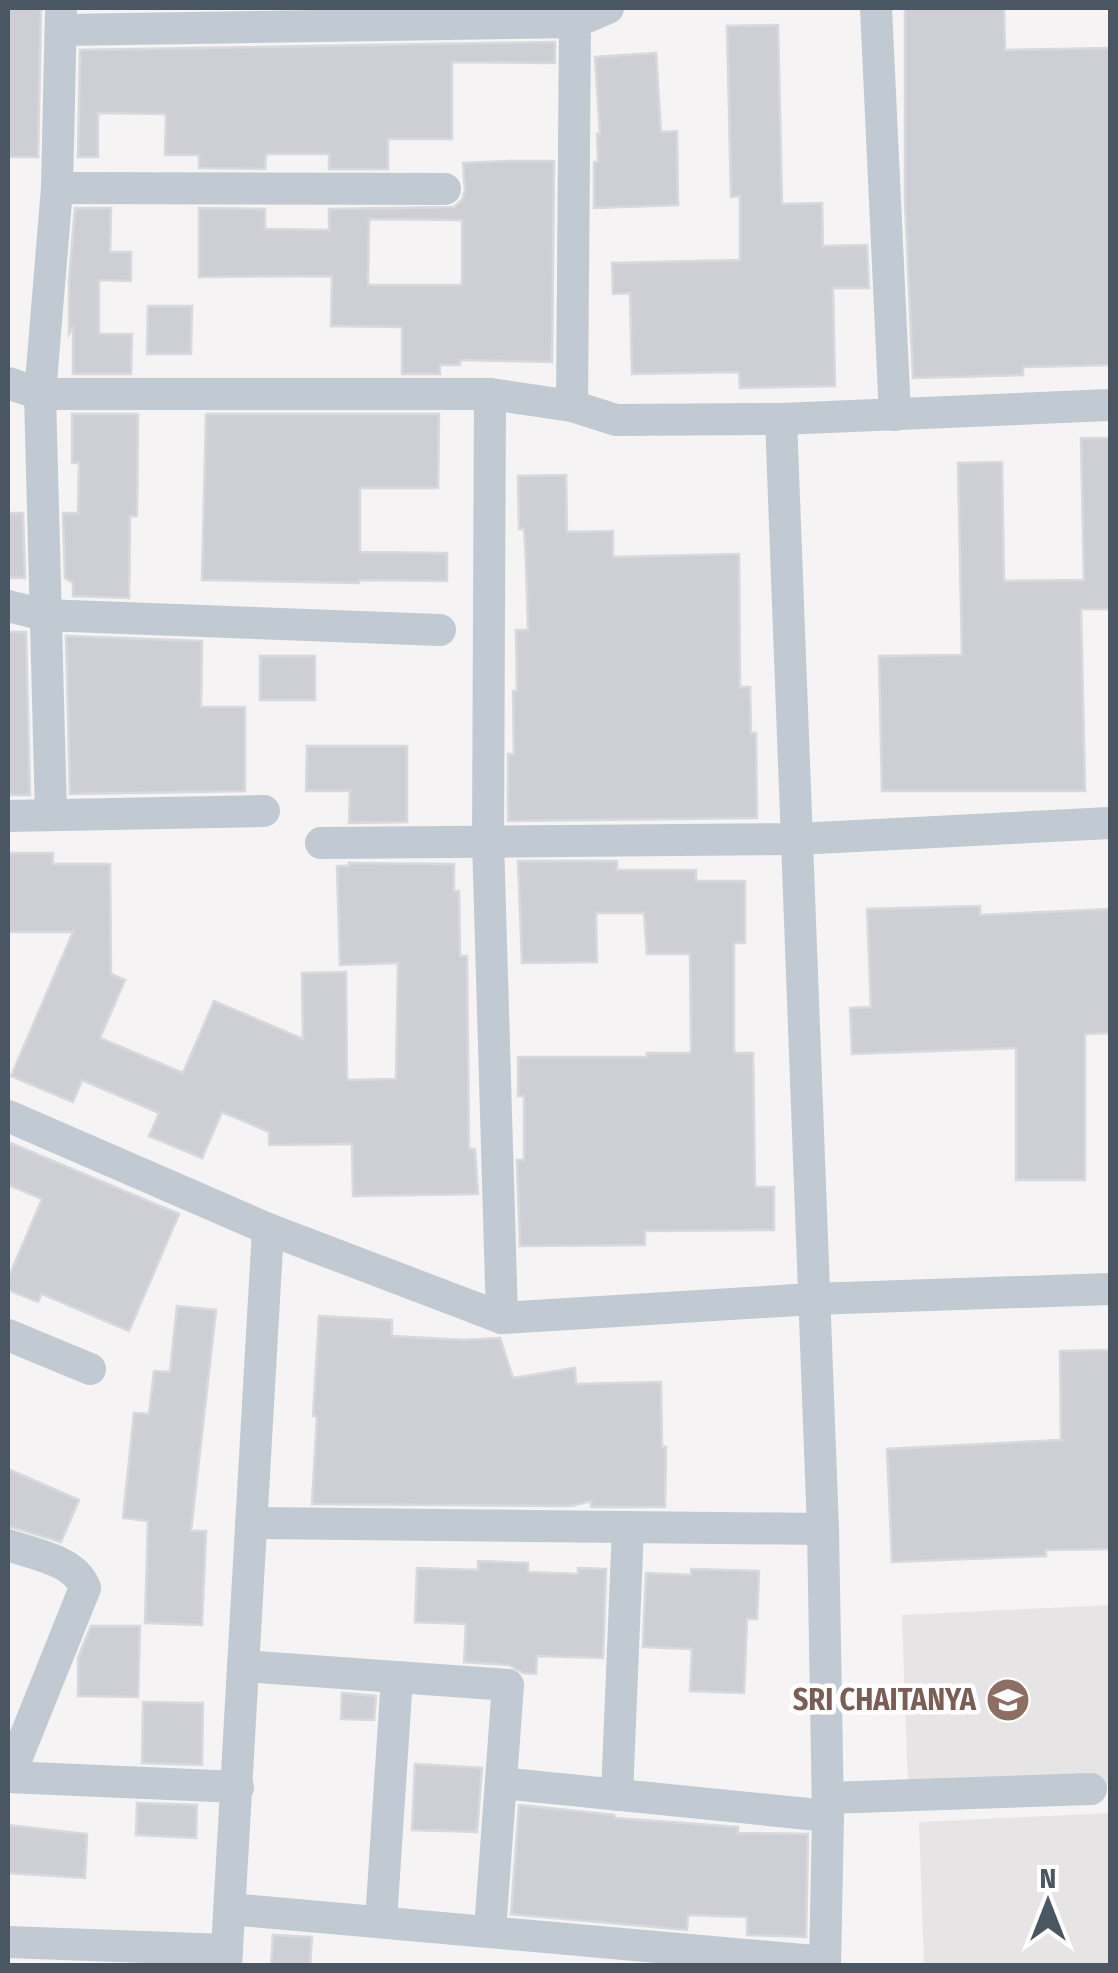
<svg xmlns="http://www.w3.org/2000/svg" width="1118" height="1973" viewBox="0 0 1118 1973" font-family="'Fira Sans Condensed',sans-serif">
<rect width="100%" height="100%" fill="#f5f3f3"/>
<g fill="#e6e4e5">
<polygon points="1110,1605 1110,1785 908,1786 902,1615"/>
<polygon points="1110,1813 1110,1965 924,1965 919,1822"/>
</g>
<g fill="#cdcfd5" stroke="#d7d9de" stroke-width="2.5" fill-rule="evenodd">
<polygon points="8,8 41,8 38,157 8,157"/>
<polygon points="905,8 1004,8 1005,50 1110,48 1110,365 1023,367 1023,375 913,378 905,201"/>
<polygon points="778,25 782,204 822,203 823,246 867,245 869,288 833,288 835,386 740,388 739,372 632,374 630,293 613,294 612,263 740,260 740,196 731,197 727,26"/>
<polygon points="555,42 555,63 452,62 452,139 388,139 388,169 329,169 329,154 266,154 265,169 199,168 199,155 165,155 166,114 98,113 98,157 78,157 80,50"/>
<polygon points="656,53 661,132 677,131 678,205 594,208 594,162 598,162 597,134 600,134 595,57"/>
<path d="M510 161H554L552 362 460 360V365H440V374H402V327L331 326 332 276 199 277V208L265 209V229L329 230V209L454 207 462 200 465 190 463 163ZM369 219 462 220V285H368Z"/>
<polygon points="75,208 111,208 110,252 131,252 131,281 99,280 99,334 132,334 131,374 73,374 73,328 69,334 69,281"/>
<polygon points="148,306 192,306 191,354 147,354"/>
<polygon points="72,414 138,414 137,516 130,516 129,598 73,596 73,583 65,578 63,513 78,513 79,463 72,463"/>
<polygon points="206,414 439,414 438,488 360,488 360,552 447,553 447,581 359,580 359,583 202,580"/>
<polygon points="1081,438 1110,438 1110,609 1081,609 1085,791 882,791 879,656 962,655 958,463 1002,462 1004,581 1084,580"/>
<polygon points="566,475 567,532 613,531 613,557 739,554 740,687 750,687 751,733 756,733 757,818 508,821 508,754 514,754 513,691 517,691 516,630 528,630 526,563 524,529 519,529 518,476"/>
<polygon points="8,513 23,513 25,578 8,578"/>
<polygon points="8,632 26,632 30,795 8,795"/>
<polygon points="66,636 202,641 201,707 245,707 245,791 70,794"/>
<rect x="260" y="656" width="55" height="44"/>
<polygon points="307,746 407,746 407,822 349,823 350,791 306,791"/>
<polygon points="8,853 53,853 53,864 110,864 111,974 125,980 100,1038 183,1073 214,1001 303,1039 302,973 346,972 347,1080 396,1079 398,963 340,965 337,866 349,866 349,863 454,864 454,891 459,891 460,956 467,956 469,1149 475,1149 478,1194 353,1196 352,1144 269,1145 269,1132 222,1112 202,1158 149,1136 159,1113 82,1080 73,1102 11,1076 73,932 8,932"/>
<polygon points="518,861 617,861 617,870 696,870 696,881 745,881 745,943 734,943 734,1053 753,1053 755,1187 774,1187 774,1230 645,1231 645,1245 520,1246 517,1160 524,1160 524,1096 518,1096 518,1057 647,1057 647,1053 691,1053 690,954 647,954 644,913 596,913 597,962 522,963"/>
<polygon points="980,906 980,915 1110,909 1110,1033 1085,1034 1085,1180 1016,1180 1016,1048 852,1054 850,1008 871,1007 867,909"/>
<polygon points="8,1142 179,1214 129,1331 42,1294 38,1302 8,1290 8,1279 42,1199 8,1185"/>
<polygon points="177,1306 216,1310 191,1531 206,1531 202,1625 145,1623 148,1521 123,1518 134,1413 149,1414 154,1371 170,1372"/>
<polygon points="319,1316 392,1320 392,1336 464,1340 500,1338 513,1378 575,1368 576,1384 661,1382 662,1447 666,1447 665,1507 591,1507 591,1501 571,1506 312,1504 317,1416 313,1416"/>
<polygon points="1110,1350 1110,1549 1046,1550 1046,1556 892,1562 887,1449 1061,1440 1060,1351"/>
<polygon points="8,1469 79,1500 61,1542 8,1526"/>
<polygon points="478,1561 528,1563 528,1572 578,1574 578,1568 606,1569 603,1658 537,1656 536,1674 523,1673 509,1665 464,1662 466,1624 415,1622 417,1568 478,1570"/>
<polygon points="691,1569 759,1571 757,1619 747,1619 744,1693 690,1691 692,1649 643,1647 646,1573 691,1575"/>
<polygon points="91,1626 140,1626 138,1697 78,1696 78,1658"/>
<polygon points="342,1693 376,1696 374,1720 341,1719"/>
<polygon points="143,1702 203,1703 202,1765 142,1763"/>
<polygon points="415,1764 482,1768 477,1832 412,1830"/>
<polygon points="137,1803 197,1805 196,1838 136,1835"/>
<polygon points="519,1805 614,1815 615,1818 738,1827 738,1833 808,1834 806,1937 747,1935 747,1917 688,1915 687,1930 511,1914"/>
<polygon points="8,1825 87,1834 85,1878 8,1873"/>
<polygon points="273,1935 312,1937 310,1966 271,1966"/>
</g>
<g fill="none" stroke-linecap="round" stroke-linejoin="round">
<g stroke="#c1cad2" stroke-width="32">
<polyline points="876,8 895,415"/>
<polyline points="575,22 608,8"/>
<polyline points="61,30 575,22 572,406"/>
<polyline points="57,188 445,189"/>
<polyline points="8,383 40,394 490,394 572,406 616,420 781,419 1110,405"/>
<polyline points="490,394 488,840 502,1318"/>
<polyline points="781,419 823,1529 828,1816 825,1966"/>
<polyline points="8,606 44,615 440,630"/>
<polyline points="51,815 40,394 57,188 61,10"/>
<polyline points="8,816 264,811"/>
<polyline points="321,843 797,839 1110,823"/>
<polyline points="8,1116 268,1229 502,1318 813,1299 1110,1289"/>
<polyline points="8,1335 90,1369"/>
<polyline points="251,1523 823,1529"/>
<path d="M8 1545C33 1554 75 1560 85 1588L9 1777"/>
<polyline points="243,1666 508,1685 490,1930"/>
<polyline points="8,1777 238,1787"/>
<polyline points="501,1783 828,1816"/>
<polyline points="617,1795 628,1527"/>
<polyline points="828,1798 1091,1789"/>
<polyline points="230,1909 825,1962"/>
<polyline points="381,1921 397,1677"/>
<polyline points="8,1942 227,1950"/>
<polyline points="226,1966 268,1229"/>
</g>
</g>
<defs>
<symbol id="school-disc" viewBox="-11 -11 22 22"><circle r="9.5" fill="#8d6e63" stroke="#fff"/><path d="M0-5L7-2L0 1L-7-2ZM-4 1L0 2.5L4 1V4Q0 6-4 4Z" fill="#fff"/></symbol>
</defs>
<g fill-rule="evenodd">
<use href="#school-disc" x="983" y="1675" width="50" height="50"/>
</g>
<g text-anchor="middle" stroke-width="9" stroke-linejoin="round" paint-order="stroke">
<g font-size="30" font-weight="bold" fill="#785e54" stroke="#fff" text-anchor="end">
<text x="976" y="1710">SRI CHAITANYA</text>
</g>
</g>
<rect width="1118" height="1973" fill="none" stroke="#4a5661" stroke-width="20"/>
<g transform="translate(1048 1903)" stroke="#ffffff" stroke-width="8" paint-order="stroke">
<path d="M0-8L18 38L0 25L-18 38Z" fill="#4a5661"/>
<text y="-15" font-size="28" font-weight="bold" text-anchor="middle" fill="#4a5661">N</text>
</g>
</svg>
